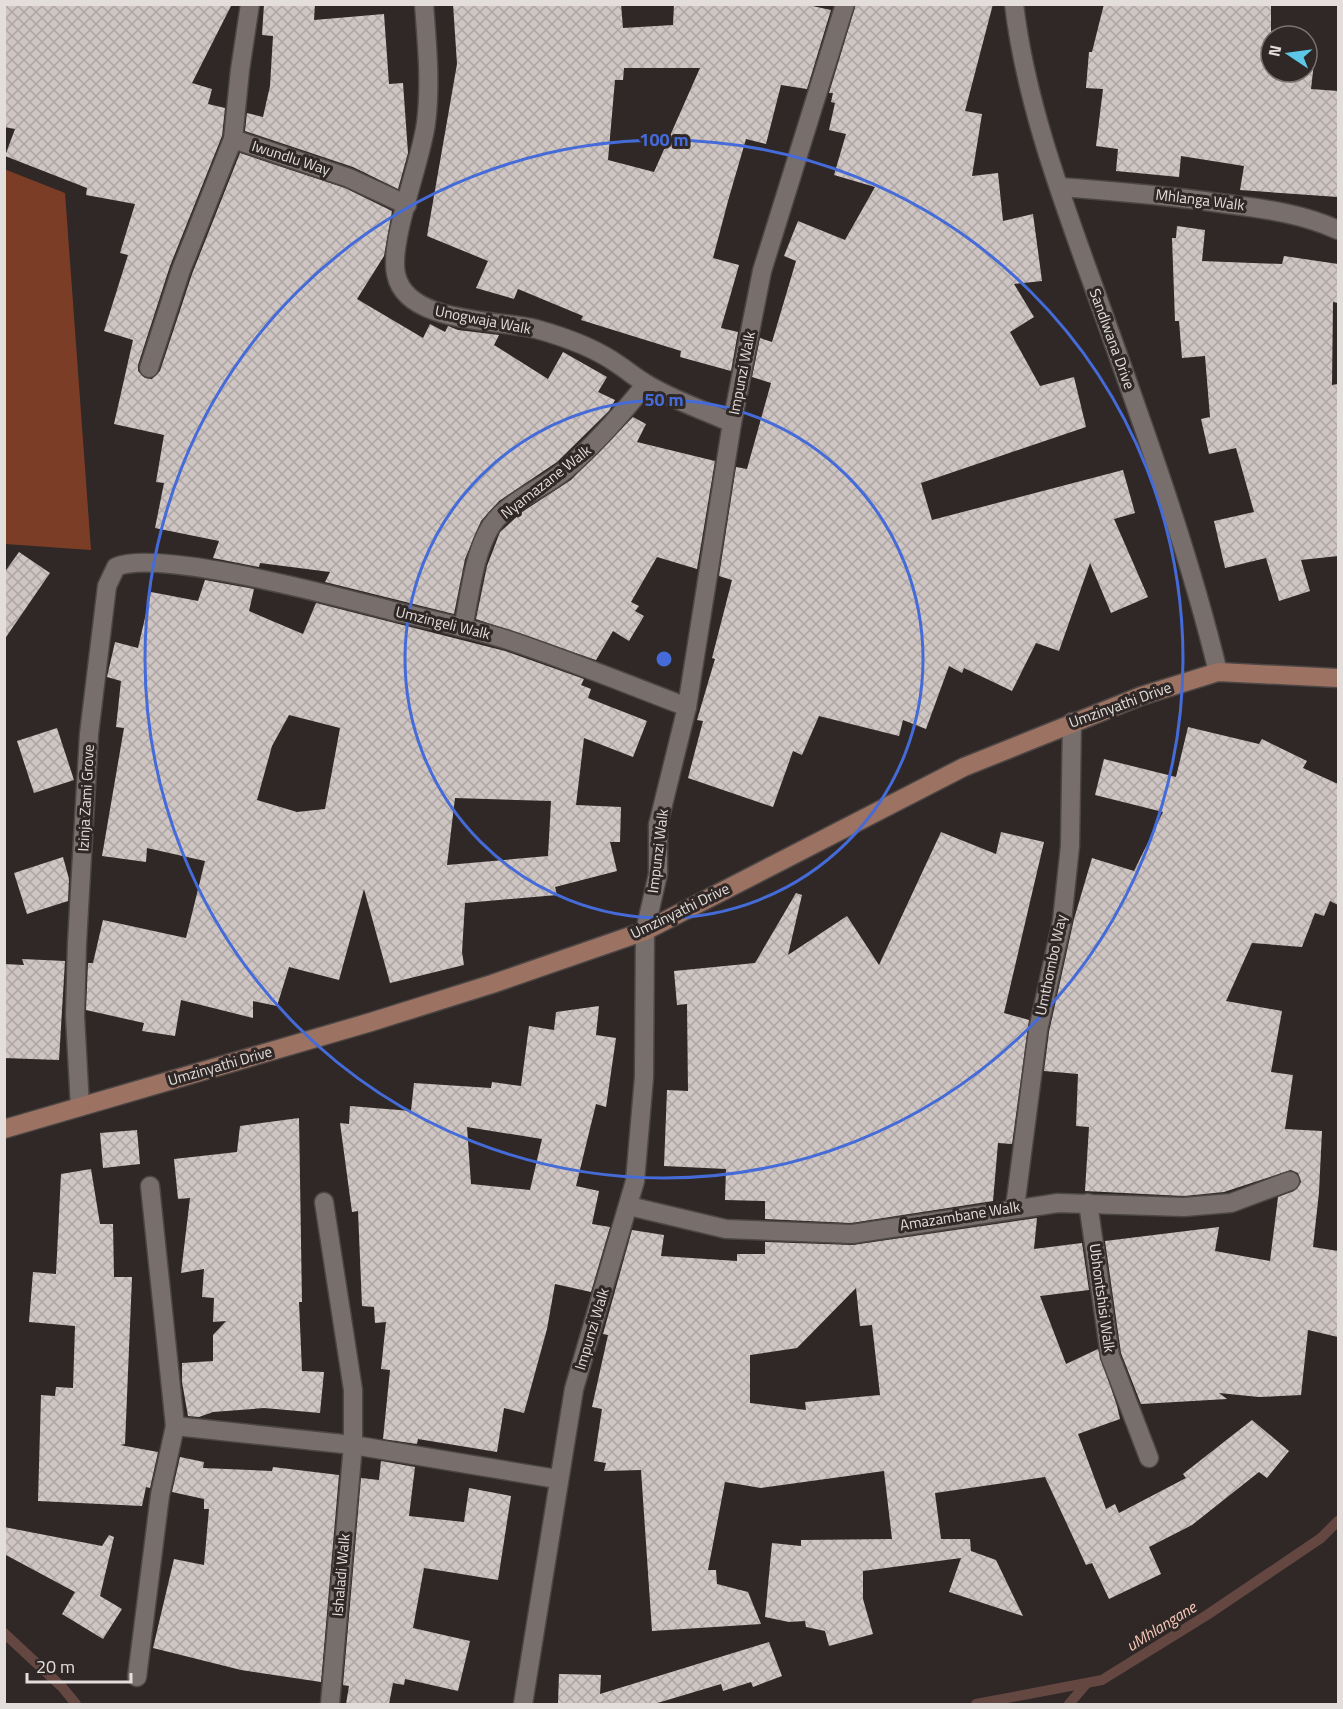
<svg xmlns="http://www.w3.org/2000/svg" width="1343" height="1709" viewBox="0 0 1343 1709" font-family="'Titillium Web',sans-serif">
<defs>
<pattern id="building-cross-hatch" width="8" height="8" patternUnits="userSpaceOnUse" patternTransform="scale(1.5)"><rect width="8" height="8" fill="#cfc6c3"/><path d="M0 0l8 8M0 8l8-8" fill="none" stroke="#aca5a3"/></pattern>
</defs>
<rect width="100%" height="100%" fill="#2f2826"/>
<polygon fill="#7c3d26" points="4,169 65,193 91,550 5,544"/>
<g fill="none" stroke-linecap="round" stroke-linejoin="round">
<g stroke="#654742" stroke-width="10">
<polyline points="4,1633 62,1687 76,1704"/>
<polyline points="976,1704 1102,1680 1207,1615 1321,1538 1338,1521"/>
<polyline points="1069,1704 1087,1683"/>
</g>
</g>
<g fill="url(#building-cross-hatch)" fill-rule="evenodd">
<polygon points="4,4 232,4 192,83 212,89 208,104 225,108 222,136 170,266 138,365 138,371 145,378 152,379 160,371 192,274 240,153 345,188 392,211 384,256 357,299 423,338 430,324 445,332 448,326 458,330 499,335 494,345 548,379 563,352 607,377 598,392 615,400 609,411 557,462 499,501 481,521 465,559 454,614 325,582 330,572 260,563 259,567 213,558 219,541 155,528 164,483 156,482 164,435 114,424 133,340 104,331 128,255 120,253 135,204 86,195 87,188 5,156 15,129 4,127"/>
<polygon points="264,4 315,4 314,20 384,14 389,84 403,83 408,153 398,189 353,167 245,131 247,113 263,117 270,86 273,36 262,35"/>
<path d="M453 4H621L623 28 673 25 674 4H803L831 10 807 89 781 85 766 144 746 139 728 201 713 258 739 265 721 328 738 332 731 371 680 357 681 351 581 320 583 316 518 289 514 299 476 288 488 261 427 236 457 64ZM624 68H700L654 172 608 160 615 80H623Z"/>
<polygon points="856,4 993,4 965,111 982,114 972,176 998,173 1003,221 1033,214 1042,281 1014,284 1034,317 1010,332 1040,386 1074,377 1086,427 921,483 932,520 1123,470 1135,513 1114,519 1148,597 1111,613 1090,563 1059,651 1036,643 1012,691 964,668 962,673 949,666 926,729 903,720 899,736 819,716 802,755 793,751 773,807 688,778 703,721 697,720 715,659 712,658 732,580 719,576 736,467 747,469 771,383 752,377 760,338 772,342 796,261 784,256 798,221 845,240 875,187 834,175 846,134 829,130 835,103 831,102 833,93 829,93"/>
<polygon points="1104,4 1271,4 1271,72 1307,72 1307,53 1315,54 1311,89 1338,91 1338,197 1240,190 1244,166 1181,156 1179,177 1116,171 1118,149 1096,146 1103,89 1086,88 1089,52 1092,52"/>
<polygon points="1177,226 1205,230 1202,261 1282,264 1284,256 1338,264 1338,303 1333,302 1332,385 1338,384 1338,556 1301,560 1310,591 1279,601 1266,558 1225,568 1214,521 1254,512 1236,448 1209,454 1201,419 1210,417 1205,356 1182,358 1179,321 1175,321 1172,238 1176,238"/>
<polygon points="633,417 646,424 637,442 715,461 697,569 657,557 631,602 639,606 635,611 644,616 629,641 613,631 596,660 476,619 487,566 500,532 522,512 571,480"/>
<polygon points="19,552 50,573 4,640 4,573"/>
<path d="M205 580 254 589 249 611 303 634 316 603 505 651 584 679 581 685 591 689 588 698 647 721 633 757 584 738 576 805 621 807 620 842H610L617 871 555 887 557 895 465 903 462 952 464 965 390 983 364 889 339 980 289 967 277 1006 253 1001V1018L181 1000 175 1036 142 1031 144 1023 86 1010 88 963H93L103 920 186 938 205 861 147 848 146 862 102 856 124 728 116 727 121 681 107 677 115 642 138 648 151 592 198 601ZM289 715 340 728 325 809 297 812 257 800 272 746ZM455 798 551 801 548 856 447 865Z"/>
<polygon points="1188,727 1259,744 1262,739 1307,761 1303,768 1338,784 1338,905 1330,901 1324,916 1315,913 1302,947 1252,943 1226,1001 1282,1011 1271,1072 1293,1075 1285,1129 1322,1131 1319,1192 1313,1247 1338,1251 1338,1337 1308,1330 1301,1395 1259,1397 1219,1393 1227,1399 1141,1404 1121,1353 1105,1241 1219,1227 1215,1251 1270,1261 1278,1197 1294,1191 1301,1182 1298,1173 1291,1170 1224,1192 1184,1196 1085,1191 1089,1127 1076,1126 1078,1074 1044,1071 1049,1032 1074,919 1092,858 1134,871 1163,812 1095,795 1104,759 1176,777"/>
<polygon points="57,728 74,780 34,793 17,741"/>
<polygon points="941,832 996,854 1001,832 1044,842 1004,1013 1029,1020 1012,1144 998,1143 993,1201 851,1223 765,1219 765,1201 725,1200 726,1169 664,1166 667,1090 688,1091 687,1004 677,1005 674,971 755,963 796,893 802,895 788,955 847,916 879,965"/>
<polygon points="63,857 69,879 68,901 27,914 14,873"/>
<polygon points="22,959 65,961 59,1060 4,1058 4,964 24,965"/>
<path d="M599 1006 596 1035 616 1038 606 1107 596 1104 576 1186 599 1191 592 1224 610 1227 591 1292 555 1284 547 1329 524 1413 504 1408 497 1452 418 1439 417 1444 383 1439 390 1370 381 1369 386 1322 375 1323 374 1307 362 1306 358 1211 352 1212 340 1123 349 1124 350 1106 411 1111 414 1083 491 1088 492 1082 521 1086 529 1026 554 1030 556 1012ZM467 1127 542 1139 530 1190 471 1184Z"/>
<polygon points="299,1118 302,1302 299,1302 302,1371 324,1372 320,1413 264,1408 213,1412 199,1417 188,1416 182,1382 182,1363 213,1361 213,1335 226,1321 213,1322 214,1298 202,1297 204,1269 181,1273 190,1198 178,1199 174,1159 237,1152 240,1126"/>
<polygon points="137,1130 140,1164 103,1168 100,1133"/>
<polygon points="91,1169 100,1224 113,1224 114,1277 132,1277 125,1444 120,1445 158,1452 150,1488 146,1487 142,1506 38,1501 41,1395 55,1396 56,1387 73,1388 75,1326 29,1322 33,1272 56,1274 61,1174"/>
<path d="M1037 1218 1034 1249 1082 1243 1089 1290 1040 1296 1066 1364 1098 1349 1117 1406 1120 1419 1078 1434 1106 1509 1115 1504 1119 1513 1186 1478 1183 1474 1252 1420 1289 1451 1267 1478 1259 1472 1192 1525 1149 1547 1161 1574 1109 1599 1092 1563 1086 1565 1045 1477 935 1493 941 1539H970L971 1551 996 1560 1023 1616 949 1592 961 1558 863 1571V1599L873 1634 829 1646 825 1631 806 1627 805 1621 789 1622 765 1617 772 1543 801 1546V1540L892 1539 884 1471 761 1488 725 1482 708 1570H716L717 1584 748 1592 761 1624 652 1631 641 1470 604 1471 606 1463 594 1461 602 1409 592 1407 608 1335 603 1334 632 1230 664 1235 661 1256 737 1261V1254H765V1242L853 1245ZM856 1288 860 1326 872 1325 880 1395 805 1402 806 1410 750 1403V1355L797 1348Z"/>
<polygon points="180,1457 204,1462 203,1468 272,1471 273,1467 339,1475 321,1682 241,1670 153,1648 174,1559 204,1565 209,1509 204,1509 204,1499 172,1492"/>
<polygon points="381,1461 415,1467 409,1516 464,1522 469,1488 511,1496 498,1580 424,1568 413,1628 470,1641 458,1691 405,1679 404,1685 393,1683 389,1704 346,1704 349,1686 343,1685 361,1478 379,1480"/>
<polygon points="4,1527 102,1546 109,1535 114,1537 100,1596 122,1609 103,1639 62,1614 75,1592 4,1554"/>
<polygon points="769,1642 782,1676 753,1687 751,1682 723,1691 721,1684 654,1704 558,1704 559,1674 601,1675 600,1694"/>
</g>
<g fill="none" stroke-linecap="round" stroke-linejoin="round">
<defs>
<g id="street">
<polyline points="250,4 240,70 233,139 349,178 407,205"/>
<path d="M424 4C427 44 431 84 426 123 421 162 389 241 396 274 406 324 496 319 536 329 565 337 594 347 619 365 628 371 636 378 645 383 672 400 704 410 732 423"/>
<path d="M1014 4C1026 105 1063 201 1097 296 1141 420 1187 544 1218 672"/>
<path d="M1059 187C1115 191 1171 196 1227 204 1266 209 1303 214 1338 230"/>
<polyline points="149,368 181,270 233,139"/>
<path d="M463 628C470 596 473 555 491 526 508 501 541 490 564 471 595 445 621 415 646 384"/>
<path d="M80 1107 75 1016 77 943 89 734 107 586 116 567C158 548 342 598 393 611 431 620 470 628 508 640 568 660 627 684 687 707"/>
<polyline points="324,1202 353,1390 353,1445 330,1704"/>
<polyline points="1088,1203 1110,1356 1149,1458"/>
<polyline points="629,1206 726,1229 852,1234 1058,1203 1184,1207 1231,1203 1290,1181"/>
<polyline points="1015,1207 1038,1030 1062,921 1070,846 1072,722"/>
<polyline points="175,1426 353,1445 557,1479"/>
<polyline points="137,1677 160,1495 175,1426 150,1186"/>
<polyline points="523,1704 574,1389 635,1181 644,1077 645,931 658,874 658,825 687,707 732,423 762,271 845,4"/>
</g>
<polyline id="secondary" points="4,1129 371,1022 492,984 645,931 964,767 1141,696 1218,672 1338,678"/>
</defs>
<use href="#street" stroke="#4c4644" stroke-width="21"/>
<use href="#secondary" stroke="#4c4644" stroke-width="21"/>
<use href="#street" stroke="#786f6d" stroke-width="18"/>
<use href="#secondary" stroke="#9c7263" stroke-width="18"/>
</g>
<g fill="none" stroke="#456bd9" stroke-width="3">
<circle cx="664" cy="659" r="259"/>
<circle cx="664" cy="659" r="519"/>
</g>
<g text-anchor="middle" stroke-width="6" stroke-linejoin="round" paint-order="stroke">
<g font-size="15" fill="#e3dedc" stroke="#2f2826">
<text transform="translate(291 158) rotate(18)" y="5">Iwundlu Way</text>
<text transform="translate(1200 200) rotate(7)" y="5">Mhlanga Walk</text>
<text transform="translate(483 320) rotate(11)" y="5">Unogwaja Walk</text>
<text transform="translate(1112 339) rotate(70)" y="5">Sandlwana Drive</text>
<text transform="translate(742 373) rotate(-79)" y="5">Impunzi Walk</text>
<text transform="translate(546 482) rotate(-38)" y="5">Nyamazane Walk</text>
<text transform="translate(443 623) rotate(14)" y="5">Umzingeli Walk</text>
<text transform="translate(1120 705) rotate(-20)" y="5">Umzinyathi Drive</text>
<text transform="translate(86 798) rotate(-87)" y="5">Izinja Zami Grove</text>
<text transform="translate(658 851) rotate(-83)" y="5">Impunzi Walk</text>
<text transform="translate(680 911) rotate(-26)" y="5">Umzinyathi Drive</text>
<text transform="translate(1051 965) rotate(-78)" y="5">Umthombo Way</text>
<text transform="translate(220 1066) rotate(-16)" y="5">Umzinyathi Drive</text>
<text transform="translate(960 1216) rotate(-9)" y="5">Amazambane Walk</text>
<text transform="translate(1102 1298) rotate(82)" y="5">Ubhontshisi Walk</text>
<text transform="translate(592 1329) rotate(-73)" y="5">Impunzi Walk</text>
<text transform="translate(341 1575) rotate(-85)" y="5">Ishaladi Walk</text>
</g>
<g font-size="16" font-style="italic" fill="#f9c9b9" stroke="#2f2826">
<text transform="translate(1161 1626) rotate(-32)" y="6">uMhlangane</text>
</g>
</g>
<circle cx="664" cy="659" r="9" fill="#456bd9" stroke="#2f2826" stroke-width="3"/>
<g font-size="18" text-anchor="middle" font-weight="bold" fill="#456bd9" stroke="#2f2826" stroke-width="6" stroke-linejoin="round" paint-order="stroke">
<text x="664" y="146">100 m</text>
<text x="664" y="406">50 m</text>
</g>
<rect width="1343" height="1709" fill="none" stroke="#e3dedc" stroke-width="12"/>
<g transform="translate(1289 54) rotate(283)"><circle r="28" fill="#2f2826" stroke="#77716f" stroke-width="1.5"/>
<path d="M0-4.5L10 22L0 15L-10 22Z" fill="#5cc7e7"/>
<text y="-9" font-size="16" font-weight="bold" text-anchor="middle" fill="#e3dedc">N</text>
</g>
<path d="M27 1673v9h104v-9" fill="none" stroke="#e3dedc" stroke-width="3"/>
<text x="36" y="1673" font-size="18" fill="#e3dedc" stroke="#2f2826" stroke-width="4.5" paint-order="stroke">20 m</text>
</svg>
